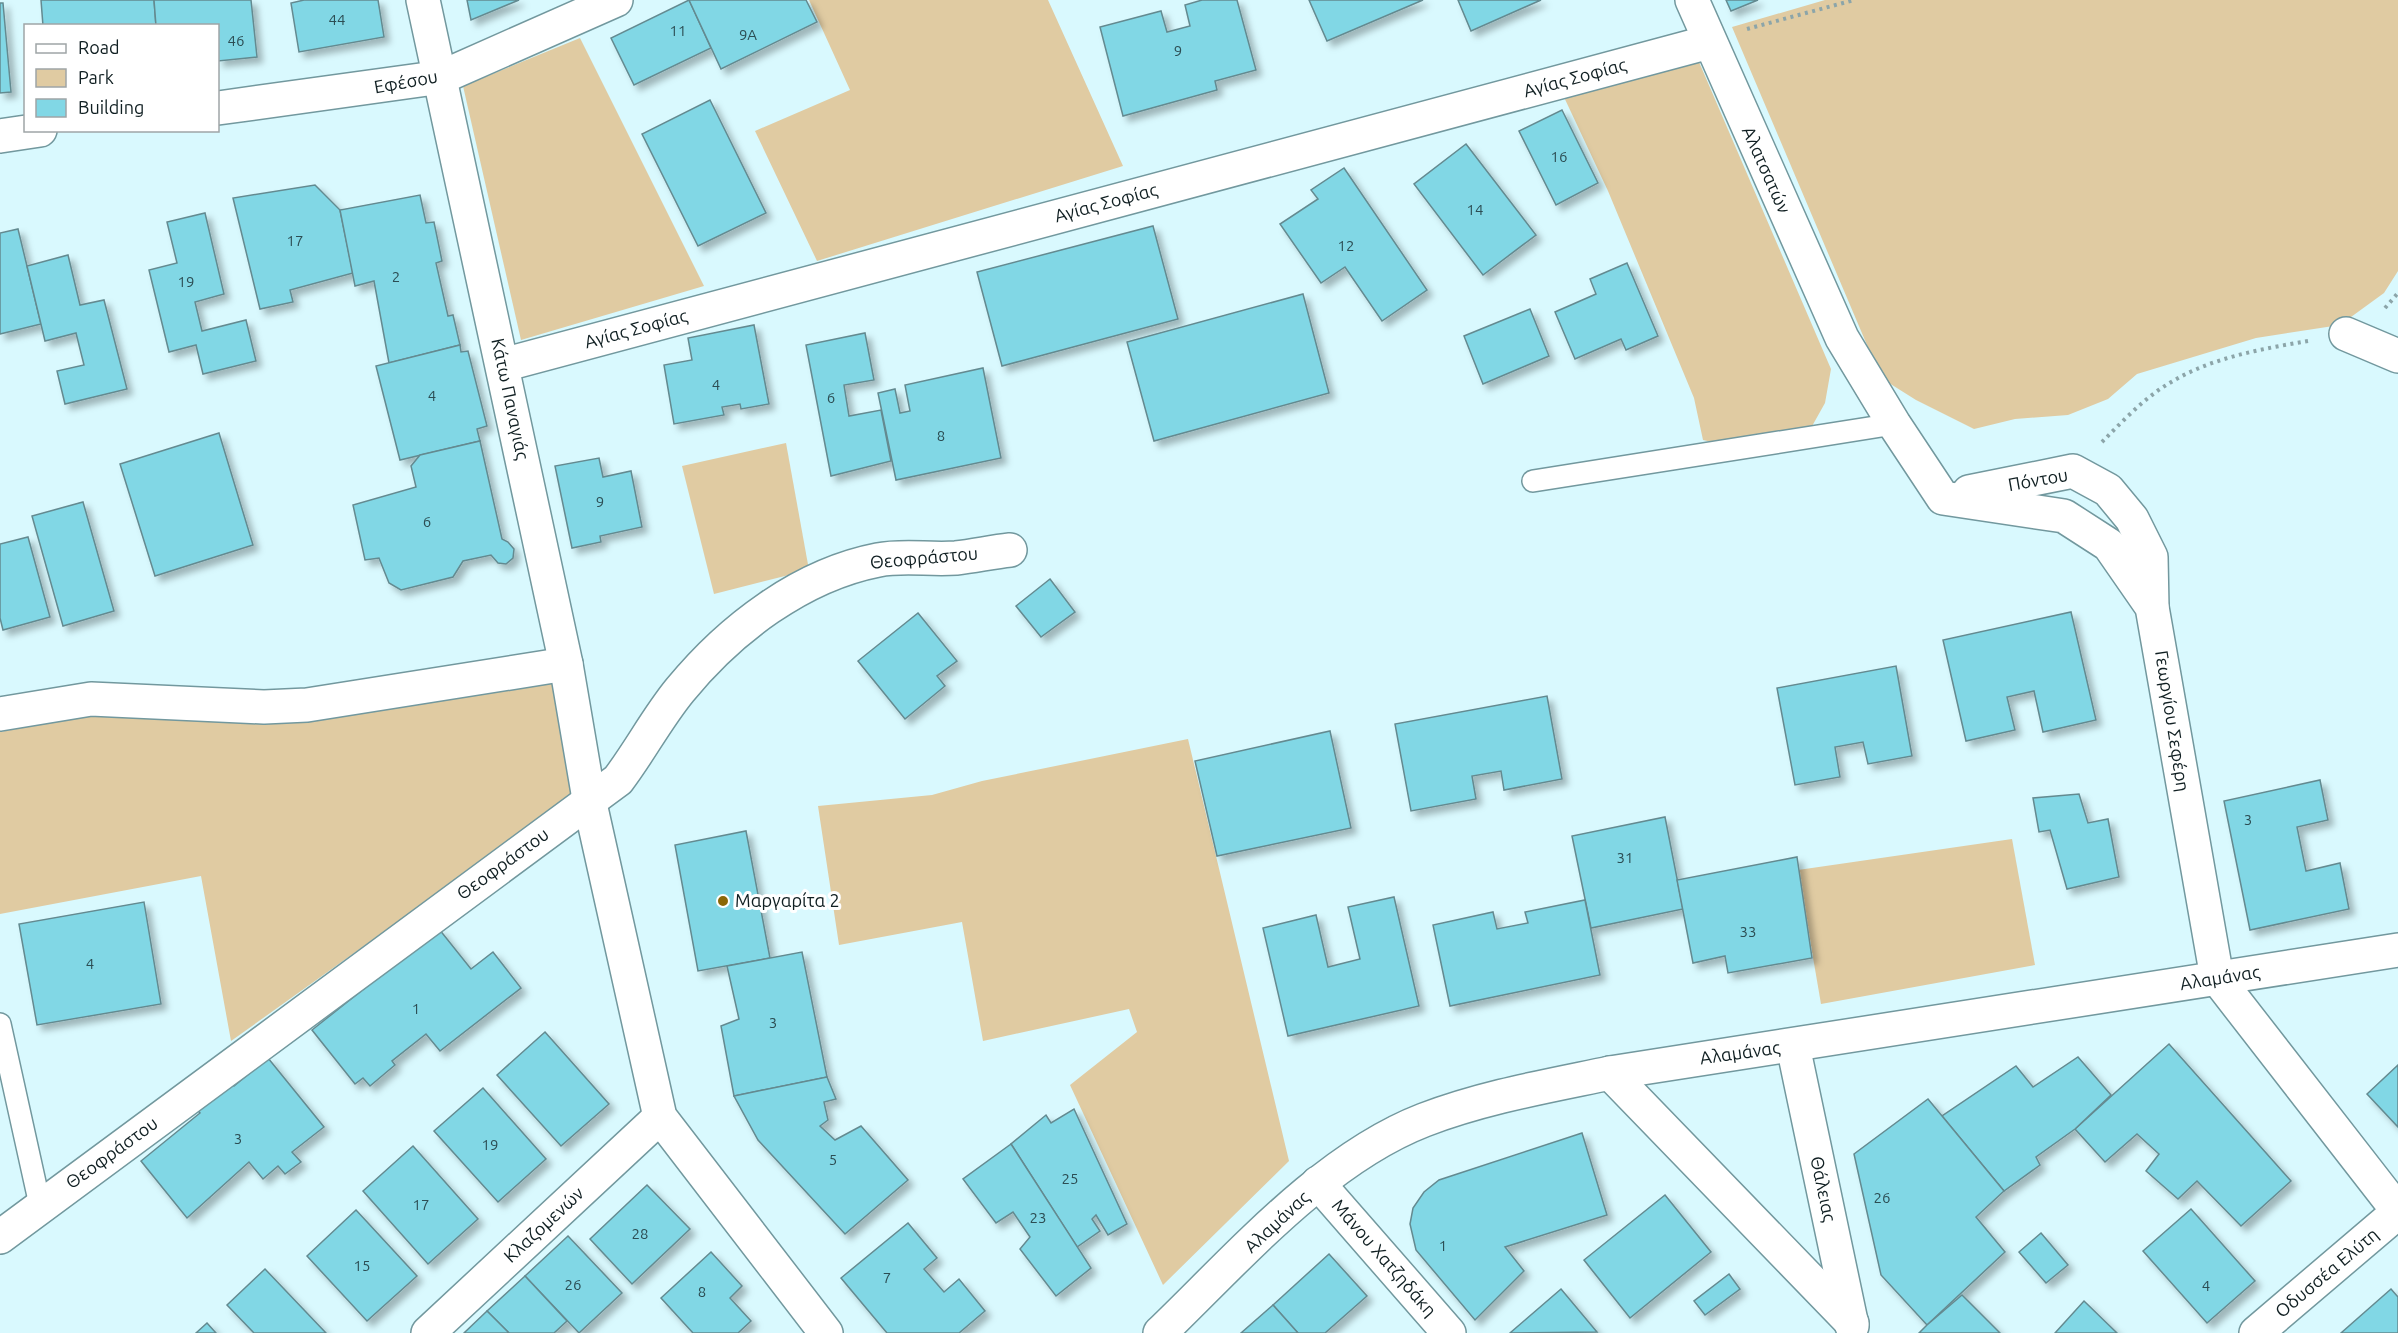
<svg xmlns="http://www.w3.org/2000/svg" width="2398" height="1333" viewBox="0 0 2398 1333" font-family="Ubuntu,sans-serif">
<defs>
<filter id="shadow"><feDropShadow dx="5.5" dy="5.5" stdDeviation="3" flood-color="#0004"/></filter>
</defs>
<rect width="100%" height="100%" fill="#d9f9fe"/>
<g fill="#e0cba2">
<polygon points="809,0 1048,0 1123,166 817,261 755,131 850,90"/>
<polygon points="1825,0 2398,0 2398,271 2384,293 2340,325 2256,338 2137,374 2108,399 2068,415 2015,419 1974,429 1916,400 1881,378 1732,27"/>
<polygon points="580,38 704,286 521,340 463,86"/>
<polygon points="1699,62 1831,369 1825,403 1811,428 1712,442 1703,440 1694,398 1608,191 1563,95"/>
<polygon points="786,443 809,570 714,594 682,466"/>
<polygon points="559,679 578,793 231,1041 201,876 0,914 0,732 91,715"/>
<polygon points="1188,739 1289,1161 1163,1285 1070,1085 1137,1032 1129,1009 983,1041 962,922 839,945 818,806 932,795 982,781"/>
<polygon points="2012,839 2035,965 1821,1004 1798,870"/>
</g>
<g fill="#81d7e5" stroke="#648a90" stroke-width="1.5" filter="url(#shadow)">
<polygon points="41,0 154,0 156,26 43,26"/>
<polygon points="154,0 251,0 257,57 218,61 218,26 156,26"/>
<polygon points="304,0 378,0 384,37 299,52 291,3"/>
<polygon points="467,0 519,0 471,20"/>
<polygon points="689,0 711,48 634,85 611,38"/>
<polygon points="689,0 806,0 817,22 721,69"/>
<polygon points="1202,0 1237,0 1256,70 1215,81 1217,90 1123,116 1100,27 1161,11 1167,32 1190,26 1185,5"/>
<polygon points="1309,0 1423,0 1327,41"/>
<polygon points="1458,0 1541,0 1471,31"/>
<polygon points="1726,0 1758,0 1731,11"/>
<polygon points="0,3 3,3 11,92 0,93"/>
<polygon points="710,100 766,213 698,246 642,134"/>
<polygon points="1562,110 1598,183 1556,205 1519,131"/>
<polygon points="1466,144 1536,235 1483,275 1414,184"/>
<polygon points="1344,168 1427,290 1382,321 1345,267 1321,283 1280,224 1318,199 1311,190"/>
<polygon points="315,185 340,210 353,273 290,290 293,302 260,309 233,198"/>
<polygon points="420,195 426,223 434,222 442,261 436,263 448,316 453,315 460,345 389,363 374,281 355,286 340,210"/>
<polygon points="205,213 224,294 195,302 202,331 246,320 256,361 203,374 196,345 169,352 149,270 177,263 167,222"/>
<polygon points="1153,226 1178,319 1002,366 977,272"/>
<polygon points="18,229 41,324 0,334 0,233"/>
<polygon points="68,255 80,305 104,300 127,389 65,404 57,371 84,365 76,333 45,341 27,266"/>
<polygon points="1627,263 1658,336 1626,350 1621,339 1575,359 1555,312 1596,294 1590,279"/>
<polygon points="1303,294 1329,393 1154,441 1127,342"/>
<polygon points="1530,309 1549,356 1483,384 1464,336"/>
<polygon points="754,325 769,404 741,409 740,404 722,407 724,415 674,424 664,365 692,360 688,338"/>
<polygon points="865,333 874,380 844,385 849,416 881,410 891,461 831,476 806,345"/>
<polygon points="460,345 461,352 468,351 487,426 477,429 480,441 400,460 376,366"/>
<polygon points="983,368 1001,458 896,480 878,393 895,389 900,413 910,411 905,385"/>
<polygon points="219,433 253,545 155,576 120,464"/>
<polygon points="480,441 502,539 508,542 514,549 513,558 506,564 498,563 491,555 463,561 453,577 401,590 389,583 379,558 365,560 353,505 416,487 411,466 420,455"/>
<polygon points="599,458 603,477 631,471 642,527 600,536 601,542 572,548 555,466"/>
<polygon points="83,502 114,611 63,626 32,516"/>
<polygon points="28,537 50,617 3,630 0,618 0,544"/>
<polygon points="1050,579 1075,612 1041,637 1016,606"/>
<polygon points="2071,612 2096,720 2043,732 2034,691 2007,697 2015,730 1966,741 1943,640"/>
<polygon points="918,613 957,661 937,676 945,686 905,719 858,661"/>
<polygon points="1896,666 1912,756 1868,764 1863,742 1835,747 1840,777 1795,785 1777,688"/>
<polygon points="1547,696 1562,779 1504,790 1501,771 1472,776 1476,799 1411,811 1395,724"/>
<polygon points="1330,731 1351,828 1217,856 1195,761"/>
<polygon points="2320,780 2328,820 2297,827 2306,871 2340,863 2349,909 2250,930 2224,801"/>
<polygon points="2079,794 2088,823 2108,819 2119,877 2067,889 2050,830 2039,832 2033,798"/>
<polygon points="1665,817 1683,909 1591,928 1572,836"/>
<polygon points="746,831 770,958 698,971 675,845"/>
<polygon points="1797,857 1812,958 1728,973 1725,956 1693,963 1677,880"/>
<polygon points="1394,897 1419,1006 1288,1036 1263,928 1316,915 1328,967 1360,959 1348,907"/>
<polygon points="1585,900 1600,975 1450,1006 1433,925 1493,912 1497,929 1528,923 1525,912"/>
<polygon points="144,902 161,1004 37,1025 19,924"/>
<polygon points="439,929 471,969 493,952 521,988 440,1051 426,1034 392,1061 395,1065 370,1086 363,1078 355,1084 312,1030"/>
<polygon points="802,952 827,1077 734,1096 721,1026 739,1019 727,966"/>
<polygon points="545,1032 609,1104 561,1146 497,1075"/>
<polygon points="2169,1044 2291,1181 2241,1226 2197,1181 2178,1199 2146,1171 2159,1154 2137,1134 2105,1162 2075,1129"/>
<polygon points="2078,1057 2111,1095 2075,1129 2036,1157 2040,1165 2004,1191 1942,1116 2016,1066 2033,1087"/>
<polygon points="268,1058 324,1127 292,1152 301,1162 285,1174 278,1166 263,1179 249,1162 187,1218 141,1161 200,1113 196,1108 230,1081 234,1086"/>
<polygon points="2398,1065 2398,1127 2367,1094"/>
<polygon points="827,1077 836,1099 824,1102 828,1120 820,1126 835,1140 861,1126 908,1180 845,1234 758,1140 734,1096"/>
<polygon points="483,1088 546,1159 498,1202 434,1131"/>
<polygon points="1928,1099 2004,1191 1976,1217 2005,1252 1927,1325 1881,1275 1854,1154"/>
<polygon points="1074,1109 1127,1224 1108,1235 1096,1215 1092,1219 1100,1231 1077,1247 1011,1144 1046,1115 1051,1123"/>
<polygon points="1582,1133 1607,1215 1505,1247 1524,1271 1475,1320 1416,1250 1410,1224 1413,1208 1424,1192 1439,1180"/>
<polygon points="1011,1144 1091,1268 1056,1296 1020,1249 1030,1237 1013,1212 996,1223 963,1179"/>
<polygon points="413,1146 478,1219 428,1264 363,1191"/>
<polygon points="647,1185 690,1229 632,1284 590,1239"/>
<polygon points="1665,1195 1711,1252 1630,1318 1584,1260"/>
<polygon points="2191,1209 2255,1281 2207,1323 2143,1251"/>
<polygon points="356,1210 417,1276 367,1321 307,1256"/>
<polygon points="908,1223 937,1258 924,1269 944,1292 959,1279 985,1311 959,1333 887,1333 841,1278"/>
<polygon points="2041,1233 2068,1265 2046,1283 2019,1252"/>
<polygon points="568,1236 622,1293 579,1333 525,1276"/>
<polygon points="711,1252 742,1286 730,1298 751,1321 738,1333 693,1333 661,1298"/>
<polygon points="1329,1254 1367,1296 1325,1333 1298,1333 1273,1305"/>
<polygon points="265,1269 326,1333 254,1333 227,1305"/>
<polygon points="1729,1274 1740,1289 1705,1315 1694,1301"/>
<polygon points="525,1276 567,1321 554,1333 509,1333 487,1311"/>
<polygon points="1561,1289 1597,1332 1510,1333"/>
<polygon points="2391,1289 2398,1297 2398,1333 2341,1333"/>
<polygon points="1962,1295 2000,1333 1919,1333 1927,1325"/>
<polygon points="2084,1301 2117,1333 2055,1333"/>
<polygon points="1273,1305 1298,1333 1241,1333"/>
<polygon points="487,1311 509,1333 464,1333"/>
<polygon points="207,1323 216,1333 196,1333"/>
</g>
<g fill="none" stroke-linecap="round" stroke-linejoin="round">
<defs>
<g id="lane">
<polyline points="1533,481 1894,424"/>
<polyline points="0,1024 40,1205"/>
</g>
<g id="street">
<polyline points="423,0 566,664 589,799 660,1117 826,1333"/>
<polyline points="1692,0 1842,338 1894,424 1943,498 2064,516 2109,545 2152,607 2217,978 2398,1211"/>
<polyline points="2346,334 2398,356"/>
<polyline points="503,365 1709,42"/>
<polyline points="1969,492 2073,471 2108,490 2132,519 2151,557 2152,607"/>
<polyline points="0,714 91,699 264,707 307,705 566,664"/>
<polyline points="1793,1046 1852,1326"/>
<polyline points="1610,1073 1852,1323"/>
<polyline points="1318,1183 1449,1333"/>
<path d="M0 1237 618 780C640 751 657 718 680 690 730 629 801 575 878 560 903 555 930 560 956 558 974 556 992 552 1010 550"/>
<polyline points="428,1333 660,1117"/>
<path d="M1160 1333C1237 1259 1323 1159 1424 1120 1484 1097 1548 1086 1610 1073L2398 950"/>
<polyline points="2256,1333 2398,1212"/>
</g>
<g id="secondary">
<polyline points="218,108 442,77 616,0"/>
<polyline points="0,136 40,130"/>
</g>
</defs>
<use href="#lane" stroke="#72989e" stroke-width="24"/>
<use href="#street" stroke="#72989e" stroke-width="36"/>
<use href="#secondary" stroke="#72989e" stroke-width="36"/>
<g stroke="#8ca5a9" stroke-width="4" stroke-dasharray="3 4.5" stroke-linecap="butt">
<polyline points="1747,29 1854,0"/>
<polyline points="2385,308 2398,293"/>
<path d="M2102 442C2122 422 2143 399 2168 384 2209 358 2261 349 2308 341"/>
</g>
<use href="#lane" stroke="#fff" stroke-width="21"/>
<use href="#street" stroke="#fff" stroke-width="33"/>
<use href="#secondary" stroke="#fff" stroke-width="33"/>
</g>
<circle fill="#8b6707" stroke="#fff" stroke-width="2" cx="723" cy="901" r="6"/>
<g text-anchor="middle" stroke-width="6" stroke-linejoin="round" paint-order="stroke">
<g font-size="15" fill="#2c4d53">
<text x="337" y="25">44</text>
<text x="678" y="36">11</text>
<text x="748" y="40">9A</text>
<text x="236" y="46">46</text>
<text x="1178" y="56">9</text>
<text x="1559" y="162">16</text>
<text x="1475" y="215">14</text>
<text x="295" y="246">17</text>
<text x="1346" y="251">12</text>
<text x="396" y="282">2</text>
<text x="186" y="287">19</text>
<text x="716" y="390">4</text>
<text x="432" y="401">4</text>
<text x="831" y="403">6</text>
<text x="941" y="441">8</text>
<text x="600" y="507">9</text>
<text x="427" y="527">6</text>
<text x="2248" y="825">3</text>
<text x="1625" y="863">31</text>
<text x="1748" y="937">33</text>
<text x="90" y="969">4</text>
<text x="416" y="1014">1</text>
<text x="773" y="1028">3</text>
<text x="238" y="1144">3</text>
<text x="490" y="1150">19</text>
<text x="833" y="1165">5</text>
<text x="1070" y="1184">25</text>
<text x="1882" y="1203">26</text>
<text x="421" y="1210">17</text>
<text x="1038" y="1223">23</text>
<text x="640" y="1239">28</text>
<text x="1443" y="1251">1</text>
<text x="362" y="1271">15</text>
<text x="887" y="1283">7</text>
<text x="573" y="1290">26</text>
<text x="2206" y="1291">4</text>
<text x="702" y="1297">8</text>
</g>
<g font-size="18" fill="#101f22" stroke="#fff">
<text transform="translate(1575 78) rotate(-15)" y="6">Αγίας Σοφίας</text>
<text transform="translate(406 82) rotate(-10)" y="6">Εφέσου</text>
<text transform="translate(1766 170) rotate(66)" y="6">Αλατσατών</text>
<text transform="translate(1106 203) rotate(-15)" y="6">Αγίας Σοφίας</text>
<text transform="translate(636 329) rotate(-15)" y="6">Αγίας Σοφίας</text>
<text transform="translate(510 399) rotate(78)" y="6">Κάτω Παναγιάς</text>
<text transform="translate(2038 480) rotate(-10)" y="6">Πόντου</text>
<text transform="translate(924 558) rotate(-5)" y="6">Θεοφράστου</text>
<text transform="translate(2172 721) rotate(81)" y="6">Γεωργίου Σεφέρη</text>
<text transform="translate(503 864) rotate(-36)" y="6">Θεοφράστου</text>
<text transform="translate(2220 978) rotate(-9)" y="6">Αλαμάνας</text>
<text transform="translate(1740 1053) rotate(-8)" y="6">Αλαμάνας</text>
<text transform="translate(112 1153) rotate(-36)" y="6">Θεοφράστου</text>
<text transform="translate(1823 1189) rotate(78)" y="6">Θάλειας</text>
<text transform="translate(1277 1222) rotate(-43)" y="6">Αλαμάνας</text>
<text transform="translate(544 1225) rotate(-43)" y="6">Κλαζομενών</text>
<text transform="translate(1384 1258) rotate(49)" y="6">Μάνου Χατζηδάκη</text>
<text transform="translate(2327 1273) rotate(-40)" y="6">Οδυσσέα Ελύτη</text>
</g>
<g font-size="18" fill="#101f22" stroke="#fff" text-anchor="start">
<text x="735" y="907">Μαργαρίτα 2</text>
</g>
</g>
<rect x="24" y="24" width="195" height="108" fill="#ffffff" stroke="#9fa5a7" stroke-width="1.5"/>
<rect x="36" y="44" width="30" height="9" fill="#ffffff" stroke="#9fa5a7" stroke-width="1.5"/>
<text x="78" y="54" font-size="18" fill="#101f22">Road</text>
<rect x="36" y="69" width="30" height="18" fill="#e0cba2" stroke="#9fa5a7" stroke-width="1.5"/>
<text x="78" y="84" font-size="18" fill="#101f22">Park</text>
<rect x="36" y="99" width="30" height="18" fill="#81d7e5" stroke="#9fa5a7" stroke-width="1.5"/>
<text x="78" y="114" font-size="18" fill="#101f22">Building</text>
</svg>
